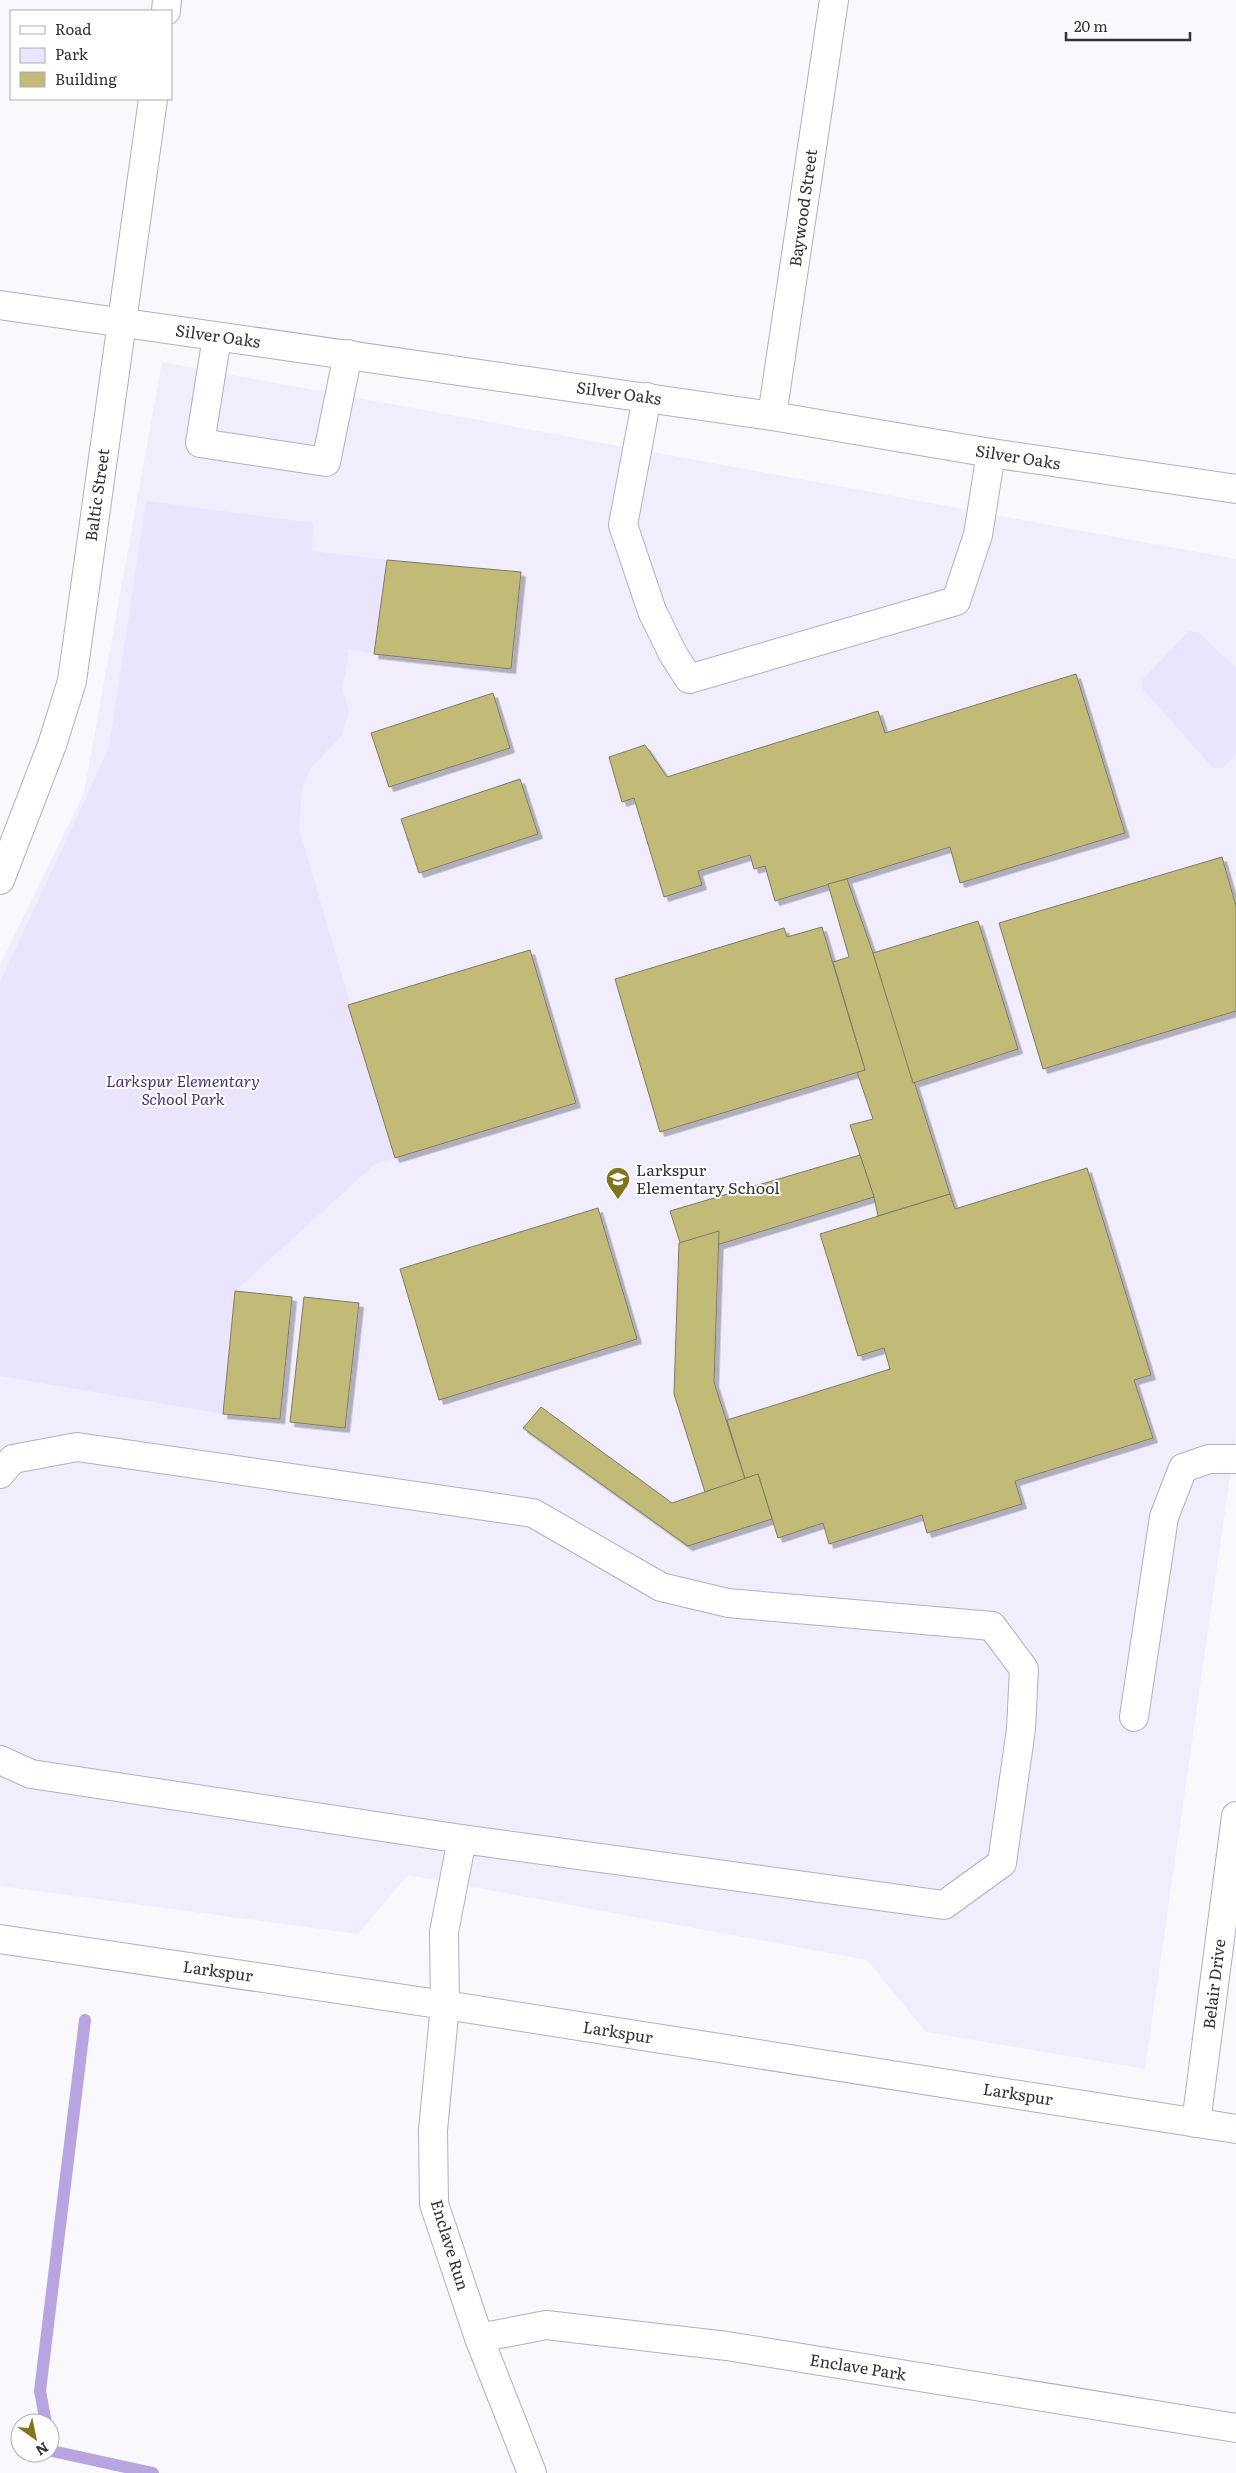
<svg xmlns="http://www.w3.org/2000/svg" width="1236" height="2473" viewBox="0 0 1236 2473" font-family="Literata,serif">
<defs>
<filter id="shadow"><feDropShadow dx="4.5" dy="4.5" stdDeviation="0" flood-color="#0004"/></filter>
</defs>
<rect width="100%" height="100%" fill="#f9f8fc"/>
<polygon fill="#f1edfd" points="162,362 1236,559 1236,1434 1145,2069 926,2032 867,1960 408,1875 358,1934 0,1886 0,965 84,793"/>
<g fill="#ebe4fd">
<polygon points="146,501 313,523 312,551 387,560 374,654 349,649 342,690 349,710 342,735 311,768 302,788 299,828 395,1158 375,1164 235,1291 223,1414 0,1376 0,982 109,748"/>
<polygon points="1189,631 1198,632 1236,668 1236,754 1223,768 1213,768 1142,688 1142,680"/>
</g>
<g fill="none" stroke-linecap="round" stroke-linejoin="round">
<g stroke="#b7a5e1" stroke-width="12">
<polyline points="46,2423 40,2391 85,2020"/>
<polyline points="50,2442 52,2451 153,2473"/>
</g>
</g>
<g fill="#c2bb78" stroke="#7d7b68" filter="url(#shadow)">
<polygon points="387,560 521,572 511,669 374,654"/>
<polygon points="1076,674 1125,833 960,883 950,847 775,901 765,866 754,869 750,855 698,871 702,885 664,897 634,798 622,802 609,757 645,745 667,777 878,711 885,733"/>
<polygon points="493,693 510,748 389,787 371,733"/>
<polygon points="520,779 538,834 419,873 401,819"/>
<polygon points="1222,857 1236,906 1236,1011 1043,1069 999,923"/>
<polygon points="847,879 873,953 950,1194 878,1216 874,1197 850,1125 873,1119 857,1072 865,1070 833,962 849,957 828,884"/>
<polygon points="978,921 1018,1049 913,1083 873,953"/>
<polygon points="822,927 865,1070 660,1132 615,979 784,928 787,937"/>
<polygon points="530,950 576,1103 395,1158 348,1005"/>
<polygon points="860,1155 874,1197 684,1255 670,1211"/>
<polygon points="1087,1168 1151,1375 1134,1380 1153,1438 1015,1481 1022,1504 927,1533 922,1515 829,1544 823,1523 778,1538 758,1474 745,1479 727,1420 890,1369 884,1348 858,1356 820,1234 950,1194 955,1209"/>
<polygon points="598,1208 637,1339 439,1400 400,1269"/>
<polygon points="719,1231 714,1382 745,1479 705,1492 674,1394 679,1243"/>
<polygon points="235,1291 292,1297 280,1419 223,1414"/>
<polygon points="304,1297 359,1303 345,1428 290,1422"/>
<polygon points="541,1407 672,1503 758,1474 772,1519 688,1546 523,1428"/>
</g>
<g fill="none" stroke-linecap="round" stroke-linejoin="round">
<defs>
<g id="minor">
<polyline points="166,11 167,0"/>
<polyline points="0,305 772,416 991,453 1236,489"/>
<polyline points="217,337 200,443 326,462 348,354"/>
<polyline points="647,397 623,525 652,611 673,654 689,679 956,601 978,535 991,453"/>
<polyline points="772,416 834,0"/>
<polyline points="0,880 52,745 72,681 153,99"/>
<polyline points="0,1474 13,1459 77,1447 533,1513 661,1587 728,1603 992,1626 1024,1669 1021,1729 1002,1863 944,1905 462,1839 31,1774 0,1760"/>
<polyline points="1134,1717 1164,1517 1183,1468 1209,1459 1236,1459"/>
<polyline points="462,1839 444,1932 445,2005 433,2130 434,2204 479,2338 532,2473"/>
<polyline points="0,1939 445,2005 1236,2129"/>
<polyline points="1196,2123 1236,1816"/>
<polyline points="479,2338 546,2325 727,2346 1236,2428"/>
</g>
</defs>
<use href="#minor" stroke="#b3aec1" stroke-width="30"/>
<use href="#minor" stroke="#fff" stroke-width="28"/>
</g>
<defs>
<symbol id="school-pin" viewBox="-11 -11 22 30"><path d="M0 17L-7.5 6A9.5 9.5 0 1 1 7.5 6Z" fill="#807519" stroke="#fff"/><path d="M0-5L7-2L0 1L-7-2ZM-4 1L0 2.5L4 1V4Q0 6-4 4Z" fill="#fff"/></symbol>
</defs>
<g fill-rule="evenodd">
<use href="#school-pin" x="604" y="1165" width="28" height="38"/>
</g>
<g text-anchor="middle" stroke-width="4" stroke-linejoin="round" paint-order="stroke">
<g font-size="16" fill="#323038" stroke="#fff">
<text transform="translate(803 208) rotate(-82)" y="6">Baywood Street</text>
<text transform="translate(218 336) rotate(8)" y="6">Silver Oaks</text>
<text transform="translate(619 393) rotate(8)" y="6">Silver Oaks</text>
<text transform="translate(1018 457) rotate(9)" y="6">Silver Oaks</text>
<text transform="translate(97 495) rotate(-82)" y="6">Baltic Street</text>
<text transform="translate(218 1971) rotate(8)" y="6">Larkspur</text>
<text transform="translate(1214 1984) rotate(-83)" y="6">Belair Drive</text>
<text transform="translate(618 2032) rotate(9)" y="6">Larkspur</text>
<text transform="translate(1018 2094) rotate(9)" y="6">Larkspur</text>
<text transform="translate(450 2245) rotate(73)" y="6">Enclave Run</text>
<text transform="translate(858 2367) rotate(9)" y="6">Enclave Park</text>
</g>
<g font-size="16" font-style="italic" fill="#4c3178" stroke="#fff">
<text x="183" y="1087">Larkspur Elementary<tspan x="183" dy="18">School Park</tspan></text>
</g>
<g font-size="16" fill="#323038" stroke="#fff" text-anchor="start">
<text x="636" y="1176">Larkspur<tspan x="636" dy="18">Elementary School</tspan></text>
</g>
</g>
<rect x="10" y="10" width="162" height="90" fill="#ffffff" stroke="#adacaf"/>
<rect x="20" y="26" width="25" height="8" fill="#ffffff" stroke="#adacaf"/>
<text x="55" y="35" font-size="15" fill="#323038">Road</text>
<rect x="20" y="48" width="25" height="15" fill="#ebe4fd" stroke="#adacaf"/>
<text x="55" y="60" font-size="15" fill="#323038">Park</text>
<rect x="20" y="72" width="25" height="15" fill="#c2bb78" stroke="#adacaf"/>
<text x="55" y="85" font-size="15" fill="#323038">Building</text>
<g transform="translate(35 2438) rotate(147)"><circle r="24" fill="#ffffff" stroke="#adacaf"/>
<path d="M0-4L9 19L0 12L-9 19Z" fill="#807519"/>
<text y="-8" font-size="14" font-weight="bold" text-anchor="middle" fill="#323038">N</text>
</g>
<path d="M1066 32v8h124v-8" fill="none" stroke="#323038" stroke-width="2.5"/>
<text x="1074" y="32" font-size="15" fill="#323038" stroke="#ffffff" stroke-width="4" paint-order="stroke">20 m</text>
</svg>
